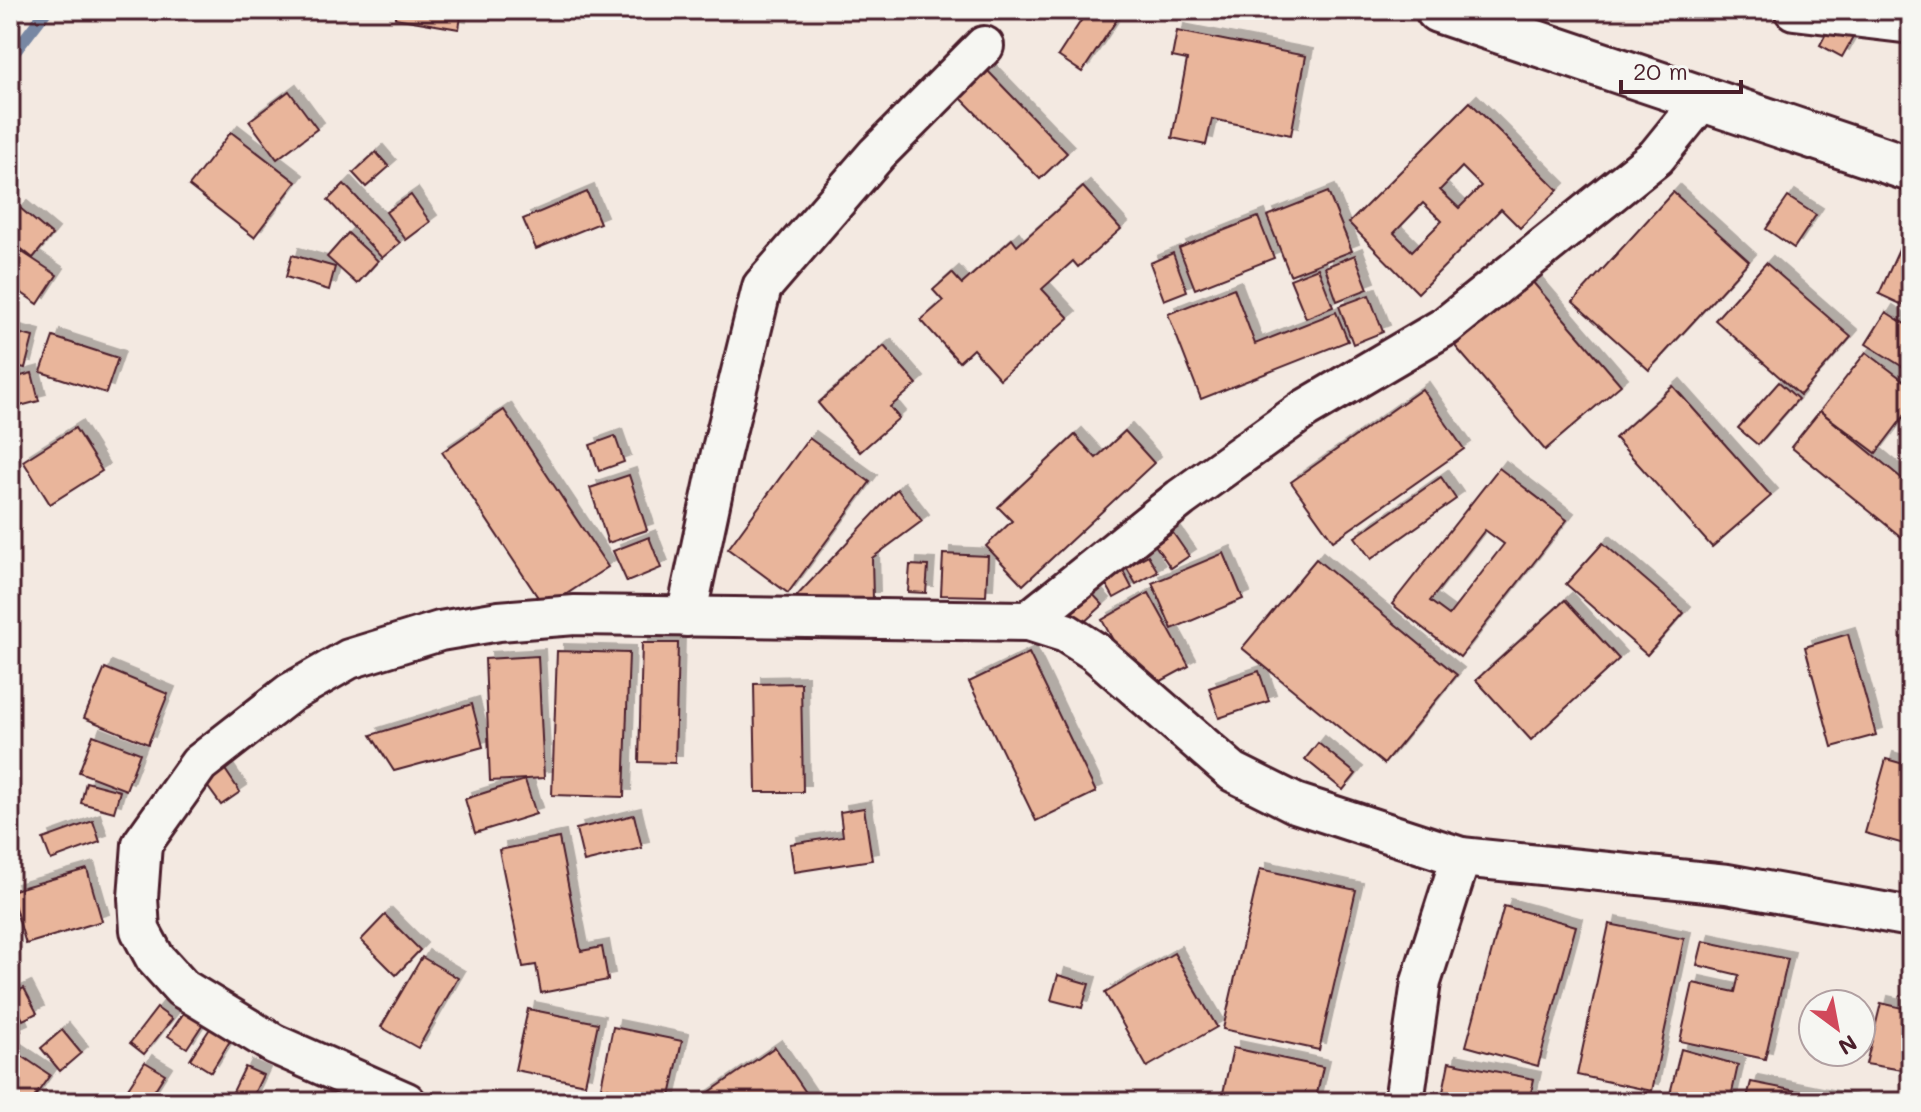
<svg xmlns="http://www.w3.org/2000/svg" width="1921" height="1112" viewBox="0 0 1921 1112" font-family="Mali,sans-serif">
<defs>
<filter id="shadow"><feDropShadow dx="7" dy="-7" stdDeviation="0" flood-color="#0004"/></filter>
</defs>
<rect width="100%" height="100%" fill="#f3e9e1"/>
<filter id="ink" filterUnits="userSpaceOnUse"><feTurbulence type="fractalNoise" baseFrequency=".0125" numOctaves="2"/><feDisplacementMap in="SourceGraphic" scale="16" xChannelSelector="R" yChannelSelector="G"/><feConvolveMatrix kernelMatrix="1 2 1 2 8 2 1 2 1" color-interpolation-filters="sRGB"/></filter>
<g filter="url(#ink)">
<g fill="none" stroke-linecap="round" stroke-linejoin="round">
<polyline stroke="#7787a3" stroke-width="12" points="10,58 47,10"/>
</g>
<g fill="#e9b59b" stroke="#4a1f2b" stroke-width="2" fill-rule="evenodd" filter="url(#shadow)">
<polygon points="396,10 462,10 459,29 395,18"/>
<polygon points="1088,10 1106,10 1118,18 1082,72 1058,56"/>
<polygon points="1832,22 1855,34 1842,57 1820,45"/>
<polygon points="1177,31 1306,56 1291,135 1212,119 1206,145 1172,138 1187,60 1172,57"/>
<polygon points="986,69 1067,153 1040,179 958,95"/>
<polygon points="289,91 317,129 277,159 249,121"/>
<path d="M1470 102 1558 190 1520 228 1501 209 1418 293 1349 223ZM1462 167 1481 186 1459 208 1440 190ZM1423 203 1442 221 1412 251 1394 233Z"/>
<polygon points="231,132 296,182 254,237 189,186"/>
<polygon points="376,152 389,167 366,187 353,173"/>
<polygon points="344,184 400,243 382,258 328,200"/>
<polygon points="1083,187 1121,229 1078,267 1073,261 1042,289 1069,318 1000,379 973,349 959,362 921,320 943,301 933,290 952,273 962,284 1012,239 1017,246"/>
<polygon points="587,192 600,223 536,249 523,219"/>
<polygon points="1328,192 1352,251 1290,275 1267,216"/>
<polygon points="1673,192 1749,261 1649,370 1573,302"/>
<polygon points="411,195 430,222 406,240 386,212"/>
<polygon points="1788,197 1816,215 1794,248 1766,229"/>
<polygon points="20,208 52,235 33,258 10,240 10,221"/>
<polygon points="1258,217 1274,258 1195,289 1179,248"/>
<polygon points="348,233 378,261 357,284 327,257"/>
<polygon points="1902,243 1911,247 1911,298 1907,307 1879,294"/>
<polygon points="13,246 57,275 38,304 10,285 10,250"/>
<polygon points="1173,253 1187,291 1164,300 1150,263"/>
<polygon points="292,255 335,267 329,290 286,277"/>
<polygon points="1355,255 1368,289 1337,301 1325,267"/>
<polygon points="1766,263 1851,337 1800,395 1715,320"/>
<polygon points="1318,268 1333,307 1306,318 1290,279"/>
<polygon points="1531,280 1621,385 1545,450 1455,346"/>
<polygon points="1234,288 1255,344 1336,312 1348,341 1201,399 1168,314"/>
<polygon points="1369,295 1383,332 1353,344 1339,306"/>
<polygon points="1886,312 1911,328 1911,372 1866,344"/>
<polygon points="10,331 33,337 25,368 10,365"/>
<polygon points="53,337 118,358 106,393 41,372"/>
<polygon points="884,346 917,384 890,407 899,418 860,452 818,403"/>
<polygon points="1866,352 1911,386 1911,407 1876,453 1820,411"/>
<polygon points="32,373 39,401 16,407 10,379"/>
<polygon points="1779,382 1798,399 1758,445 1738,428"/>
<polygon points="1673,386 1771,496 1712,547 1615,438"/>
<polygon points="1422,389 1464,449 1333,541 1291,482"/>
<polygon points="504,410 608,567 545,608 442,452"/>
<polygon points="1820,411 1911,486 1911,545 1791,447"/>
<polygon points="75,428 102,471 50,504 23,461"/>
<polygon points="1125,431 1154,463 1023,585 986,546 1012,521 998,507 1075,435 1096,458"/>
<polygon points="615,436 624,462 599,471 590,445"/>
<polygon points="809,438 870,482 788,593 728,549"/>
<path d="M1499 468 1567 520 1460 657 1392 604ZM1485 530 1504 544 1449 615 1430 601Z"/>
<polygon points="629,475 647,530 608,543 590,488"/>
<polygon points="1441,477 1456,499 1371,559 1355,537"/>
<polygon points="897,489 922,521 872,558 873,599 793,600"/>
<polygon points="1173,533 1189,556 1171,568 1155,545"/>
<polygon points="649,537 661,568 627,582 613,551"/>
<polygon points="1603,543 1684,613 1647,655 1566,584"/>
<polygon points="1224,553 1243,599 1172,629 1152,583"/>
<polygon points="943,554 988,556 986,596 941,595"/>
<polygon points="1148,555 1158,572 1136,584 1126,567"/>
<polygon points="1316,559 1457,675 1384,764 1242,648"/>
<polygon points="910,565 928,566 926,593 908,592"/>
<polygon points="1121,567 1132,588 1114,598 1102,577"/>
<polygon points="1088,589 1103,605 1082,624 1068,608"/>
<polygon points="1149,593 1189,666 1141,692 1102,620"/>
<polygon points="1565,600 1619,659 1531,740 1476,680"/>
<polygon points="1848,634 1876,735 1832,747 1805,647"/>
<polygon points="642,643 678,643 675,763 639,762"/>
<polygon points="557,651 629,653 624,797 552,795"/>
<polygon points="1029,653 1096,792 1036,821 969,682"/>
<polygon points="538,656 544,778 490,781 485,659"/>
<polygon points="105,668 168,694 148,744 84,718"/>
<polygon points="1259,671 1269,701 1219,718 1209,688"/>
<polygon points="801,683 803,792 756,792 754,684"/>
<polygon points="472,704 483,747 394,771 371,735"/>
<polygon points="93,735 140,753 126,790 79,772"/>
<polygon points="1318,743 1356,774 1343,790 1305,759"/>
<polygon points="1886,759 1911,766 1911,846 1865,833"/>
<polygon points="220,762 240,792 221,805 200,776"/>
<polygon points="525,780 536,814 475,833 465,799"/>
<polygon points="86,782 120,791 114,812 81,803"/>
<polygon points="864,808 872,860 794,872 790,844 843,836 840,812"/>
<polygon points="634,815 642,848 584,862 576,829"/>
<polygon points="93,821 100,842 51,860 43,839"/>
<polygon points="559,838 581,951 602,947 608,980 541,993 536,965 523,967 499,850"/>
<polygon points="87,869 102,921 26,944 10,891"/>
<polygon points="1260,869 1356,890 1319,1050 1223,1029"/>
<polygon points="1504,906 1576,926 1538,1066 1466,1046"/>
<polygon points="385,915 420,950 396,975 361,940"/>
<polygon points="1609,924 1684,939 1652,1091 1577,1075"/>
<polygon points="1703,941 1788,959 1765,1059 1680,1041 1693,983 1735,992 1739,975 1697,965"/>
<polygon points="1174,953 1217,1027 1147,1067 1105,993"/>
<polygon points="422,957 458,978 418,1048 381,1027"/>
<polygon points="1058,975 1089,984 1082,1008 1051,1000"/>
<polygon points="24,988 37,1013 23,1020 10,995"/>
<polygon points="1881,1003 1911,1010 1911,1035 1903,1070 1866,1064"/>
<polygon points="10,1006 21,1031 10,1036"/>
<polygon points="157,1008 172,1019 144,1054 130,1043"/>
<polygon points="187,1008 206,1019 187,1048 168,1036"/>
<polygon points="528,1009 598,1023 585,1084 515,1070"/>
<polygon points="213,1024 233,1036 211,1072 190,1059"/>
<polygon points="613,1027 682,1041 669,1101 601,1087"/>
<polygon points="62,1030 81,1053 60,1071 41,1048"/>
<polygon points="775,1047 809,1097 803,1102 700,1102 698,1100"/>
<polygon points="1233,1048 1323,1067 1315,1102 1221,1102"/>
<polygon points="1681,1049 1738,1065 1730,1102 1668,1102"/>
<polygon points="13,1050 50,1075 31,1102 10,1102 10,1055"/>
<polygon points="145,1062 165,1074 147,1102 119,1102"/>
<polygon points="1449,1062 1534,1079 1529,1102 1441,1102"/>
<polygon points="245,1067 263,1075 250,1102 228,1102"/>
<polygon points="1751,1082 1851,1102 1746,1102"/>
</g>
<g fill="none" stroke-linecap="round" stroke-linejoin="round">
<defs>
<g id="street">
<polyline points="1794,10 1911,24"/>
<polyline points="686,617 721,453 762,287 877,154 984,46"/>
<polyline points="1028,621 1181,498 1305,409 1446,326 1656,157 1703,99"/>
<polyline points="406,1102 274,1044 182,988 155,958 140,930 138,898 142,844 199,764 290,693 349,659 440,631 499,621 575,615 1028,621 1066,633 1094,651 1233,772 1295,803 1461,857 1727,884 1911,917"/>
<polyline points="1404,1102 1421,982 1461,857"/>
</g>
<polyline id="secondary" points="1438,10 1911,169"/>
</defs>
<use href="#street" stroke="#4a1f2b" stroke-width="44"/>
<use href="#secondary" stroke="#4a1f2b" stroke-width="50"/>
<use href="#street" stroke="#f6f6f2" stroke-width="38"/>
<use href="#secondary" stroke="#f6f6f2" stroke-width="44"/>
</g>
</g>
<rect width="1921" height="1112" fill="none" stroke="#f6f6f2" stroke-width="40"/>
<rect x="20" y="20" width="1881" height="1072" fill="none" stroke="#4a1f2b" stroke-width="3" filter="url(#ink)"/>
<g transform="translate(1837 1028) rotate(148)"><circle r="38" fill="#f6f6f2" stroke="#b1a0a2" stroke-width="2"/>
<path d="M0-6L14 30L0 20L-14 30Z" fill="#d1495b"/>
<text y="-12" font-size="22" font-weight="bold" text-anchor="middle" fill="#4a1f2b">N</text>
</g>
<path d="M1621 80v12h120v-12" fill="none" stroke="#4a1f2b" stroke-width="4"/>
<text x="1633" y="80" font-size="24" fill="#4a1f2b" stroke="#f6f6f2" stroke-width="6" paint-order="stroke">20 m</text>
</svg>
